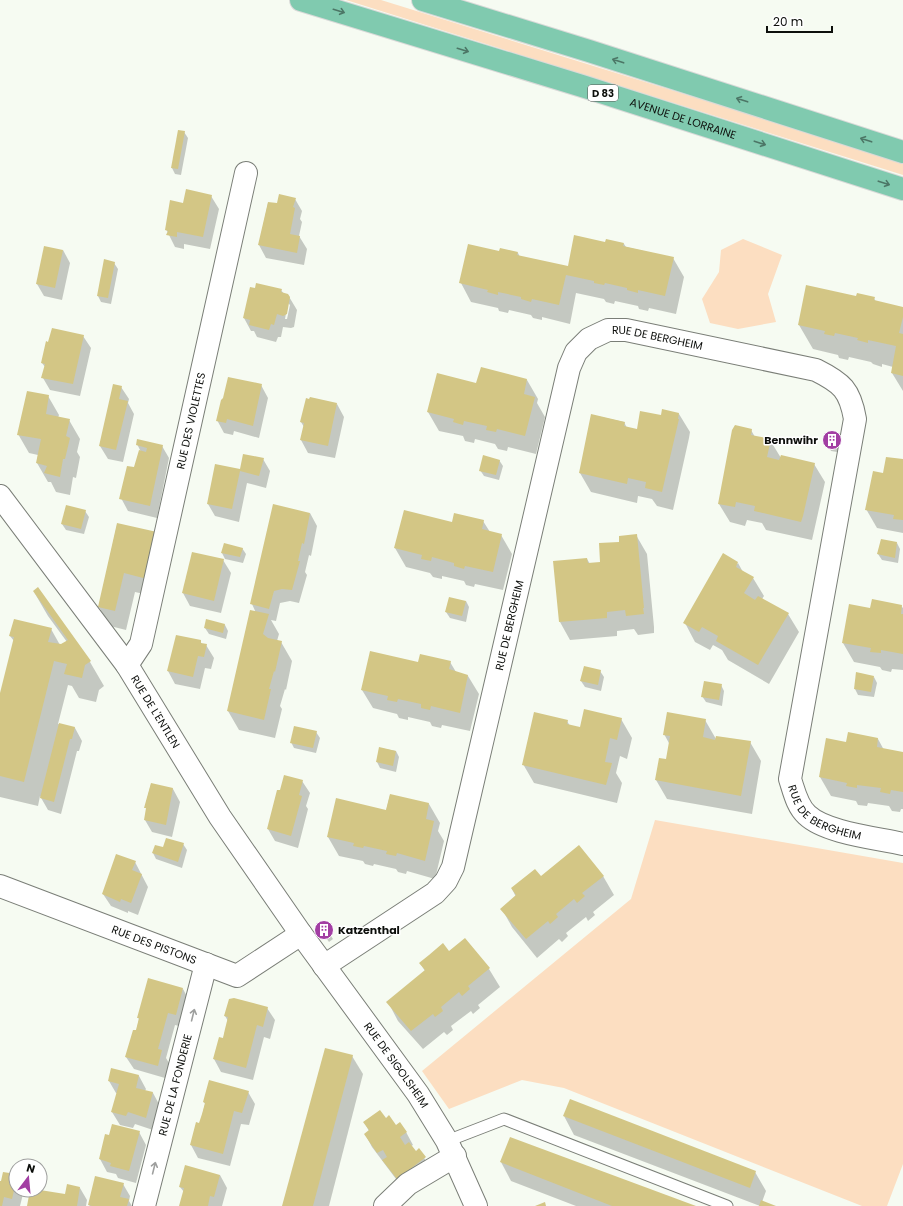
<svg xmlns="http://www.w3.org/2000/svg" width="903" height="1206" viewBox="0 0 903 1206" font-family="Poppins,sans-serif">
<rect width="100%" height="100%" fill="#f6fbf2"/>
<g fill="#fcdec1">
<polygon points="346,0 381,0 903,162 903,175"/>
<polygon points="743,239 782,255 768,294 776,322 738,329 710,323 702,299 719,272 721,250"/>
<polygon points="655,820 903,863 903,1164 887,1206 862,1206 564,1088 522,1080 449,1109 422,1071 631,899"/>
</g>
<g fill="#0003" fill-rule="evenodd">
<polygon points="184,132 188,138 181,175 175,174 172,168"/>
<polygon points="211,196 219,209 210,249 184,244 184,249 175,247 166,229 184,204"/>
<polygon points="295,199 302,211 300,219 302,222 299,236 307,249 304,265 266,258 259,245 268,203 278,204"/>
<polygon points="606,243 624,244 626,247 673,258 684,277 676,314 649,308 648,311 639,309 638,306 615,301 614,304 606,302 604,299 576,293 570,324 542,317 542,320 533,318 531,315 509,310 508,313 499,311 498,308 471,302 461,283 500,252 518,253 520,257 568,267"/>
<polygon points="63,250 70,263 62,300 44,296 37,284"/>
<polygon points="105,261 114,263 118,269 111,304 101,302 98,296"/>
<path d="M281 290 284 294 288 295 297 310 294 327 291 328 283 327 281 337H278L276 342 257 337 254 331H251L244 318ZM288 303 290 305 287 319H285Z"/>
<polygon points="856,297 874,298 876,302 903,308 903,391 892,373 893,367 882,364 882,367 873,364 871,362 849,357 848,360 839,358 838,355 813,349 799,325"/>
<polygon points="83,336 91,348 80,396 50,390 43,378 45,367 42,363"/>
<polygon points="527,380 538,399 537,403 545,417 536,454 508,447 507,451 498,449 495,444 475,439 474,443 465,441 463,436 439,431 428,412 477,385"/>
<polygon points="261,385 268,398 259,438 234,431 233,435 224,433 217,420"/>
<polygon points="121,387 129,399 128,403 134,414 123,462 108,459 100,446"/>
<polygon points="48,396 59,415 58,418 69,420 80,439 77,452 80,457 76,478 73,477 70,495 56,492 51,482 48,482 37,463 38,455 29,453 18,434"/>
<polygon points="337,404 344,417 335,458 308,453 301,440 304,427 301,422"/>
<polygon points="679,414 690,432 689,438 673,510 657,506 652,499 638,496 637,503 591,492 580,473 592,415 624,422 627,428 638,430 662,416"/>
<polygon points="751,430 755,437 770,440 781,458 814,464 825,482 812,540 766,530 762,523 747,520 745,526 730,522 719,504"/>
<polygon points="836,436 840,442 837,452 831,451 828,445"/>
<polygon points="137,444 162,446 169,458 157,518 128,511 121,498 141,452"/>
<polygon points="263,459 270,471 266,488 247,483 239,522 215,516 208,504 240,470"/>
<polygon points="499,460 503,466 499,480 484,476 480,470"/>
<polygon points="903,460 903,533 877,528 866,509 884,474"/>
<polygon points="85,511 89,517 84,534 66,530 62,524"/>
<polygon points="310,513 317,526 311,556 309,555 305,572 307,575 299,603 290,601 280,603 276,621 271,620 279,634 277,641 281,642 292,661 286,690 285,689 280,706 282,709 275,738 239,730 228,711 251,611 256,613 252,604"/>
<polygon points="483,521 490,532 501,535 512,554 503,590 475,584 474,587 466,585 464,581 442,576 442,579 433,577 430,573 406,567 395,548 453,523"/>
<polygon points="117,525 157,597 135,592 126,630 110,626 99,607"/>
<polygon points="636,535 647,554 654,627 654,633 638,635 634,629 617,631 617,636 570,640 560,622 587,559 590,564 601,563 620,543"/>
<polygon points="897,543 900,549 898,563 882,560 878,554"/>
<polygon points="242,548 246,554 243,563 225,559 222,553"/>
<polygon points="223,560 231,573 221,613 190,606 183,593"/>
<polygon points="738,563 743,572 753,578 764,596 762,599 788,614 799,632 769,684 728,660 722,650 713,645 710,650 695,642 685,623"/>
<polygon points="34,592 90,662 104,686 99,690 96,702 79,698 72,686 68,685 58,724 75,728 82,741 79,751 77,751 61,814 48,810 40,796 38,806 0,797 0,697 14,641 10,636 51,629 60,645 67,642 48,616"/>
<polygon points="466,601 469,607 466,622 450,618 446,612"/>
<polygon points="901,606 903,608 903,670 892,669 891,672 882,670 880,667 854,662 843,643 871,609"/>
<polygon points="225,625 228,631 226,639 209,634 205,628"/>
<polygon points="200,641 202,644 206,645 214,658 211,669 205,668 200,689 175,684 168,671"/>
<polygon points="450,662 456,672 468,676 479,694 470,731 442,725 441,728 432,726 430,722 408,717 408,720 399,718 397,714 373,708 362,690 419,663"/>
<polygon points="600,671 604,677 601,691 585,687 581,681"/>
<polygon points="874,677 877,683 874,697 858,695 855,689"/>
<polygon points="721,685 724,691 722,706 706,702 702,696"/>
<polygon points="621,719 632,738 627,759 620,756 616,773 622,783 617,803 534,783 523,764 567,721 570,726 580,729"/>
<polygon points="705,720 716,739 750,742 761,761 752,814 667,799 656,780 667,761 670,745 664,734"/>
<polygon points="316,732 320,738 316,753 294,748 291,742"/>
<polygon points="878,739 884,750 903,753 903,809 901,809 900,812 892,811 889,806 868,803 867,806 858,805 856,801 831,796 820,777 847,743"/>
<polygon points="380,748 396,751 399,757 396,772 380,768 377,762"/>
<polygon points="302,781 310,793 306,806 308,809 298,848 275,841 268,829 280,791"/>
<polygon points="151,784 173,789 180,802 172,837 152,832 145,820 147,810 145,807"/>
<polygon points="390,795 429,804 440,823 438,831 444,841 435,879 407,871 406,874 398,872 396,869 374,864 373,866 365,864 363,861 339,856 328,837 386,811"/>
<polygon points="183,844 187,850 182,868 156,859 153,853 164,848"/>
<polygon points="135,862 148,887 138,915 128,911 128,913 111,906 103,894"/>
<polygon points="603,876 614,895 593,912 595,915 588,921 586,917 566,933 568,936 562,942 559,939 537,958 512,927 502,909 516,897 512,889"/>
<polygon points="323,924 333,939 329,942 319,928"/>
<polygon points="448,952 489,969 500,987 478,1005 480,1008 473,1014 471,1011 451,1026 453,1030 447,1035 444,1032 423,1049 398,1021 388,1002 425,971 420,963"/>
<polygon points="183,989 190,1002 183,1027 175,1025 166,1058 169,1063 165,1078 134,1069 126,1057 136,1032 139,1020 138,1017"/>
<polygon points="267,1008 275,1020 270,1039 264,1037 253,1080 221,1072 214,1059 223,1039 228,1021 225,1016"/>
<polygon points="352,1056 363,1074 329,1206 283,1206"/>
<polygon points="112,1069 139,1076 146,1089 145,1091 153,1093 160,1106 153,1130 135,1124 133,1128 120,1125 112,1112 118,1094 116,1093 109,1081"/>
<polygon points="248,1092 255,1104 249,1125 241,1124 230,1166 198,1158 191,1145 200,1124 205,1104 204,1102"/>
<polygon points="564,1116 755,1172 766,1191 762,1202 773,1206 760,1206 574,1135"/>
<polygon points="385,1119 396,1127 406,1132 413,1145 411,1146 416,1153 419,1150 432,1170 405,1191 372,1147 365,1134 369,1131 364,1122"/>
<polygon points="139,1132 146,1145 136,1183 118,1178 116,1174 107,1172 100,1159 110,1137"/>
<polygon points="501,1162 693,1206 576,1206 511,1181"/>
<polygon points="16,1175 16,1190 24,1190 20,1206 0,1206 0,1182"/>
<polygon points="220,1175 227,1188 222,1206 180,1206 184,1192 180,1187"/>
<polygon points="123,1184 130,1196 129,1201 132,1206 90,1206 89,1205"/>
<polygon points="80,1188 87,1200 86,1206 28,1206 31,1190 66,1195"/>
</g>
<g fill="#d3c685">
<polygon points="178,130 185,131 178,169 171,168"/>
<polygon points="186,189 212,195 203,237 177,232 177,237 166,235 168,231 165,230 170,200 183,203"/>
<polygon points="279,194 296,198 293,207 295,208 290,234 300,236 297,253 258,245 268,202 277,203"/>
<polygon points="574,235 605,242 606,239 624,243 623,246 674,257 665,296 638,290 638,293 627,290 627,288 605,283 604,285 594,283 594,281 566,275 559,305 532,299 531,302 521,299 521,297 498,292 498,295 487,292 488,290 459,283 468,244 499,251 500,248 518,252 517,255 568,266"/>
<polygon points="44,246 63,250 55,288 36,284"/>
<polygon points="104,259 115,262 108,298 97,296"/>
<polygon points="256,283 282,289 281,292 288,294 290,297 287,314 283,316 277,314 274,325 271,324 269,330 249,325 250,320 243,318 250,287 255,288"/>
<polygon points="806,285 856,296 857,293 875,297 874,300 903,307 903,317 899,333 903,334 903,376 891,373 896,346 868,340 868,343 857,340 858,338 835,333 834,336 824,334 825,331 798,325"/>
<polygon points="52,328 84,335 73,384 41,378 45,364 41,363 46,341 48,342"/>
<polygon points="481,367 527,379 524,394 535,397 525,436 497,429 496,432 486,430 487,426 464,421 463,425 453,422 454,419 427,412 437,373 476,383"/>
<polygon points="228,377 262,384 253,426 227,419 226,423 216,421 221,400 223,398"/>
<polygon points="113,384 122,386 119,399 128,401 116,450 99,446"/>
<polygon points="27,391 49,395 46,414 70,419 66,436 70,438 65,459 63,459 60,477 44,473 47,466 36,463 41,439 17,435"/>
<polygon points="310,397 337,403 328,446 300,440 304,423 300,422 306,398 309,399"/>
<polygon points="662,409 679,413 678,419 679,419 662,492 645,488 646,482 628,478 627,484 579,473 591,414 625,422 624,426 637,429 640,411 661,415"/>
<polygon points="735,425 752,429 751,435 771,439 767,457 779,460 781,455 815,463 803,516 801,522 754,511 755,506 736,502 735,507 718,504 732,430"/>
<polygon points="830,433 837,435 834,447 827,445"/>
<polygon points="137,439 163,445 150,506 119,499 127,466 134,467 139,450 146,452 147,448 136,445"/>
<polygon points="243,454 264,458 259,476 240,471 232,509 207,504 215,464 240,469"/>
<polygon points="483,455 500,460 496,475 479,471"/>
<polygon points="886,457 903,459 903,520 893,519 894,515 865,510 873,471 883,473"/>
<polygon points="273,504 310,513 304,544 302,543 298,561 300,561 292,590 282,589 274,591 269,609 250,604"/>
<polygon points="66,505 86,510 81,529 61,524"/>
<polygon points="404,510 452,522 454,513 484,520 482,529 502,534 493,572 465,566 464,569 454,566 454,563 432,557 431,561 421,559 422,555 394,548"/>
<polygon points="117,523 157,532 147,579 124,573 115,611 98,607"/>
<polygon points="637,534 644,608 643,608 644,614 626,616 625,610 607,612 607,618 559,622 553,561 587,558 588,563 600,562 599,543 619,542 619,536"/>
<polygon points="881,539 897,542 895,558 877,554"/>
<polygon points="224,543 243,548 240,557 221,553"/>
<polygon points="192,552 224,559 214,601 182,593"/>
<polygon points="723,553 738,562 736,567 754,577 744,593 755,600 758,596 789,613 758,665 716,641 718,636 702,627 699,632 683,623"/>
<polygon points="38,587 91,661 85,665 82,678 64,674 67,664 54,661 24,782 0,776 0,693 14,637 9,636 14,619 52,628 48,642 61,644 68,640 33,591"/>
<polygon points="449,597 466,601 462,616 445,612"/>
<polygon points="872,599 902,605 901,614 903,614 903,654 881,650 881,653 870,652 871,648 842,643 849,604 870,608"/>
<polygon points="250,610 269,614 263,634 268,638 282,641 275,672 274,671 269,689 271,689 264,720 227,711"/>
<polygon points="206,619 225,624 223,633 204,628"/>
<polygon points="176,635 201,640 201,643 207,644 204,657 198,656 193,677 167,671"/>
<polygon points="370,651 418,662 420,654 451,661 449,669 468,675 460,713 431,706 430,710 421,708 421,704 398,699 397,702 387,700 388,696 361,690"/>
<polygon points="584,666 601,670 598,685 580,681"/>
<polygon points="856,672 874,676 871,692 854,689"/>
<polygon points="704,681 722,684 719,700 701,697"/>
<polygon points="584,709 622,718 617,740 610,738 605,762 612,763 606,785 522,765 534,712 568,720 567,724 580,727"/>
<polygon points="667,712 706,719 703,737 715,740 716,736 751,741 741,796 655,780 659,758 666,759 670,736 663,735"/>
<polygon points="59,723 75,727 72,739 70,739 54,802 40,798"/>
<polygon points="294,726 317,731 313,748 290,743"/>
<polygon points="848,732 878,738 877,747 903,752 903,792 891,790 890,794 880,792 881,788 857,785 857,788 846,786 847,783 819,777 826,738 846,742"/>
<polygon points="379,747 396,751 393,766 376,762"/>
<polygon points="284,775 303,780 299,795 302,796 291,836 267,829 277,790 280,790"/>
<polygon points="151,783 173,788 166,825 144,820 146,808 144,808"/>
<polygon points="390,794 429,803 426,819 434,821 425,861 397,853 396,856 386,854 387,851 364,846 363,848 353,846 354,843 327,837 336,798 386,810"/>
<polygon points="166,838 184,843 178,862 152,853 155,845 163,847"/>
<polygon points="579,845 604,876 582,893 585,896 577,903 574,899 556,914 558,917 550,924 548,921 526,939 500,909 516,895 511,888 535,869 541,876"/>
<polygon points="116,854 136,861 132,870 142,874 131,903 121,899 120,902 102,894"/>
<polygon points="323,923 330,932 325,937 317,927"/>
<polygon points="465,938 490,968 468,986 470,989 462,996 459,992 441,1007 443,1011 435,1017 433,1014 411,1031 386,1002 425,970 419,963 429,955 443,943 449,951"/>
<polygon points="148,978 183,988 176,1015 168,1013 158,1049 162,1050 158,1066 125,1057 133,1030 136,1030 139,1018 137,1018"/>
<polygon points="234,998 268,1007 263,1027 257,1025 246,1068 213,1059 219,1037 223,1038 225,1029 228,1017 224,1016 229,999"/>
<polygon points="325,1048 353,1055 313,1206 282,1206"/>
<polygon points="111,1068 139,1075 136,1088 153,1092 146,1118 128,1112 126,1116 111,1112 119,1084 108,1081"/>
<polygon points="209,1080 249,1091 242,1113 234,1111 223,1154 190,1145 196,1122 199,1123 202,1114 205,1103 203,1102"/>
<polygon points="570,1099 756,1171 750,1188 563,1116"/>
<polygon points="380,1110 386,1118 389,1115 396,1125 400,1122 407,1132 400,1137 405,1145 409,1142 416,1151 419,1148 426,1157 397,1179 382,1160 387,1157 383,1150 377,1153 364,1134 369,1130 363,1122"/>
<polygon points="112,1124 140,1131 129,1171 110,1166 111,1163 99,1159 105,1134 109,1135"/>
<polygon points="510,1137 696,1206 612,1206 500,1162"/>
<polygon points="185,1165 220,1175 214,1197 210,1196 208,1206 179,1206 184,1188 179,1187"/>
<polygon points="3,1172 16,1174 16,1182 12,1199 4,1197 2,1206 0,1206 0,1181 1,1181"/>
<polygon points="95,1176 124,1183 120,1197 129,1199 127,1206 92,1206 88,1205"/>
<polygon points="67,1184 80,1187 77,1206 27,1206 30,1190 40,1190 65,1194"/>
<polygon points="761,1200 776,1206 759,1206"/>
<polygon points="545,1202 546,1206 535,1206"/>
</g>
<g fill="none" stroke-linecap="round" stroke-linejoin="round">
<defs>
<polyline id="service" points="447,1141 504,1119 727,1206"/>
<g id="minor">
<path id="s1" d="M127 665 141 644 246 173"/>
<path id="s2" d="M0 886 237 976 301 934"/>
<path id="s3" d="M324 966 435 893 446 881 453 867 569 368 576 352 589 339 608 330H626L816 370C842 383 850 390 855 419L790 779C794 791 797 806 807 815 826 833 877 838 903 844"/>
<path id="s4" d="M144 1206 206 964"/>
<polyline points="385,1206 408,1184 455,1156"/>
</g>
<g id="tertiary">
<path id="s5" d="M0 496 127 665 220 817 301 934 418 1094 447 1141 476 1206"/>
</g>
<g id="primary">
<path id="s6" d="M301 0 582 86 903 189"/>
<polyline points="423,0 589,51 903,152"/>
</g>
</defs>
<use href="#service" stroke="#7a7e77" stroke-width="13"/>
<use href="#minor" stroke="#7a7e77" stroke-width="24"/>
<use href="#tertiary" stroke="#7a7e77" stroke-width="24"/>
<use href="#primary" stroke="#d8d9d8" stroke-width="24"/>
<use href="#service" stroke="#fff" stroke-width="11"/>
<use href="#minor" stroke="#fff" stroke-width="22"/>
<use href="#tertiary" stroke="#fff" stroke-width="22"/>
<use href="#primary" stroke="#80caaf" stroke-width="22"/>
</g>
<defs><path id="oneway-shaft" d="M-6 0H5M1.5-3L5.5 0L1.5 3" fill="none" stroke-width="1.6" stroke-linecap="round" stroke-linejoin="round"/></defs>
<g stroke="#4c7666">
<use href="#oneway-shaft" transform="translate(339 11) rotate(17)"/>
<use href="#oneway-shaft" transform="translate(463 50) rotate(17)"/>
<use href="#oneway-shaft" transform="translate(618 61) rotate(-162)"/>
<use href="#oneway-shaft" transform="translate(742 100) rotate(-162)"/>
<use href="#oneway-shaft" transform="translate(866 140) rotate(-162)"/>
<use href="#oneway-shaft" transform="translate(760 143) rotate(18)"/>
<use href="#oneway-shaft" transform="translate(884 183) rotate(18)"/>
</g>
<g stroke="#9e9f9e">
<use href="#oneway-shaft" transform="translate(193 1015) rotate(-76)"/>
<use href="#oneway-shaft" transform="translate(154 1168) rotate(-76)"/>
</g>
<defs>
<symbol id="building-disc" viewBox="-11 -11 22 22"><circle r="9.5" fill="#a23ea3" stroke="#fff"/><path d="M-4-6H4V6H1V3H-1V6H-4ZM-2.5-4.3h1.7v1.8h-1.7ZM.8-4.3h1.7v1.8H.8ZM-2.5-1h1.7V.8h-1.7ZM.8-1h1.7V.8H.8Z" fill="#fff"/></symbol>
</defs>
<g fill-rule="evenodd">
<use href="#building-disc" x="821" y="429" width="22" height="22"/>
<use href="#building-disc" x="313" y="919" width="22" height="22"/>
</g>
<g text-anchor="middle" stroke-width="3" stroke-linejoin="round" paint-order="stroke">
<rect fill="#fff" stroke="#565755" stroke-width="1" x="588" y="85" width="30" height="16" rx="3"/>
<g font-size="10" font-weight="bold" fill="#0d0f0c">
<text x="603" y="97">D 83</text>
</g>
<g font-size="11" fill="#0d0f0c" stroke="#fff">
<text dy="4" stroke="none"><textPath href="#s6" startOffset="400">AVENUE DE LORRAINE</textPath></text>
<text dy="4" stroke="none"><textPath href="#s3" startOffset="784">RUE DE BERGHEIM</textPath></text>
<text dy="4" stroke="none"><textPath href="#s1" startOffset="254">RUE DES VIOLETTES</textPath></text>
<text dy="4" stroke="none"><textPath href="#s3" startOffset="413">RUE DE BERGHEIM</textPath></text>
<text dy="4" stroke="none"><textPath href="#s5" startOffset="266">RUE DE L'ENTLEN</textPath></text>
<text dy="4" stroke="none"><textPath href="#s3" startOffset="1431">RUE DE BERGHEIM</textPath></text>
<text dy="4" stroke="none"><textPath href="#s2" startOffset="165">RUE DES PISTONS</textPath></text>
<text dy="4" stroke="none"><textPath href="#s5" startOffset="694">RUE DE SIGOLSHEIM</textPath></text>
<text dy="4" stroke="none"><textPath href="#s4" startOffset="125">RUE DE LA FONDERIE</textPath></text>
</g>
<g font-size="11" font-weight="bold" fill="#0d0f0c" stroke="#fff" text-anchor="end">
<text x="818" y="444">Bennwihr</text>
<text x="338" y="934" text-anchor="start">Katzenthal</text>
</g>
</g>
<g transform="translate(28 1178) rotate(16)"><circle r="19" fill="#ffffff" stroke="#9e9f9e"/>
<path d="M0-3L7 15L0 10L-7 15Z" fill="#a23ea3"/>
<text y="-6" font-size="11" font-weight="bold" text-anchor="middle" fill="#0d0f0c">N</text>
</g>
<path d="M767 26v6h65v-6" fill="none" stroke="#0d0f0c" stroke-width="2"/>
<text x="773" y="26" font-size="12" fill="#0d0f0c" stroke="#ffffff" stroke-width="3" paint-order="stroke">20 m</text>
</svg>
